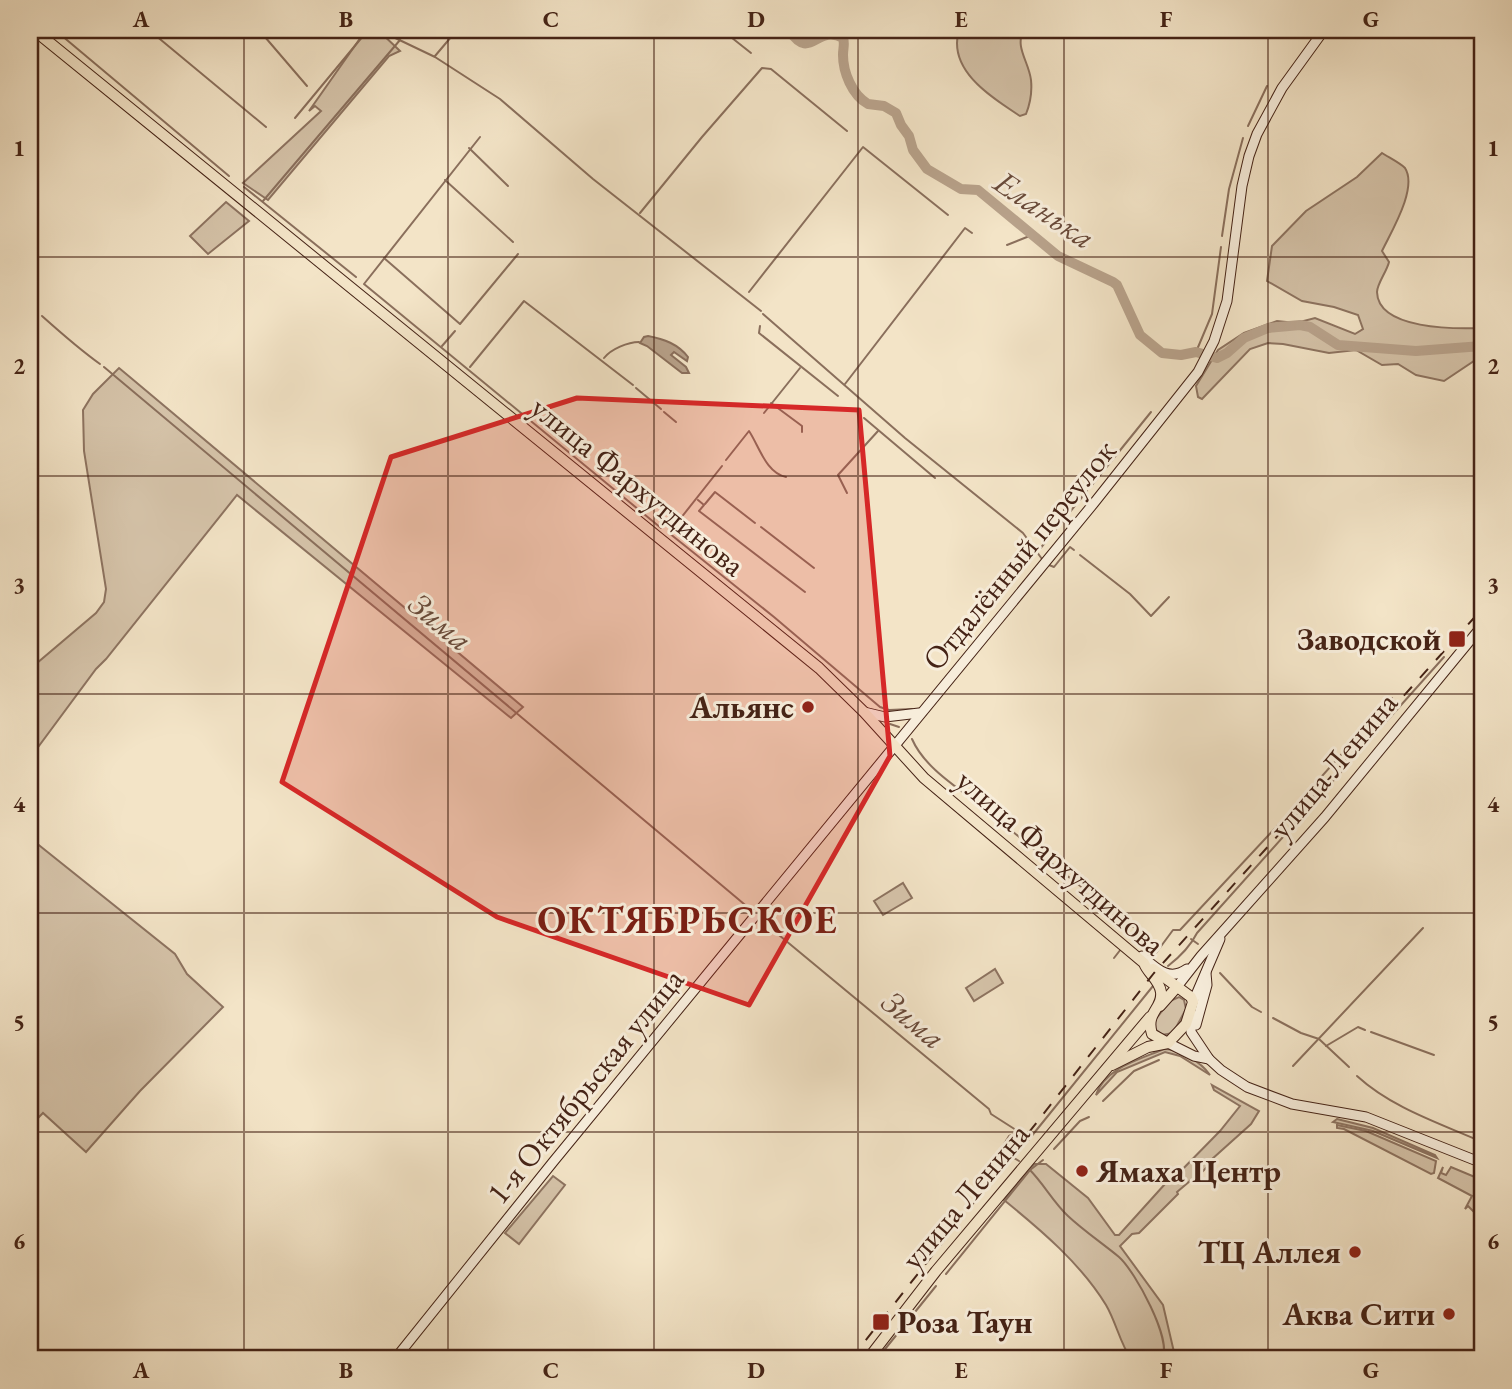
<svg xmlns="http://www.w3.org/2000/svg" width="1512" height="1389" viewBox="0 0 1512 1389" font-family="'EB Garamond',serif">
<rect width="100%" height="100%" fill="#f3e4c7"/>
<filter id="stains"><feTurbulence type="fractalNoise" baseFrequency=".00286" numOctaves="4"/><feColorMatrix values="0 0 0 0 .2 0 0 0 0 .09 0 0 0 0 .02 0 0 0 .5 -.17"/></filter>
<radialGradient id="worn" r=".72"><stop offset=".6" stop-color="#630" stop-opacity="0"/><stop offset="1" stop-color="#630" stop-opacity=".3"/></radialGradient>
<g fill="#d5c3a9" stroke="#8d7360" stroke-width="2">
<polygon points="366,30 378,30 400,51 389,56 268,200 243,183 321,111 315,106 309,111"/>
<path d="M959 30H1024C1014 46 1029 62 1031 80 1032 90 1030 104 1026 114L1020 116C991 97 947 70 959 30Z"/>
<path d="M1382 153C1388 157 1400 163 1405 168 1418 188 1391 232 1382 251L1389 262C1387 271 1377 284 1377 292 1378 330 1456 329 1482 328V358L1477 359 1444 381 1416 375 1398 364 1382 365 1356 350 1329 353 1283 344 1268 343 1250 349 1202 399 1198 397 1196 386 1218 350 1244 333 1277 321 1296 323 1315 318 1355 334 1363 329 1358 315 1334 307 1302 301 1267 281 1272 246 1306 211 1357 177Z"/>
<polygon points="226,202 249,221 208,254 190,236"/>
<polygon points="119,368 131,378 523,707 511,718 237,495 106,659 96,669 30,758 30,669 96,613 104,602 106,589 84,451 83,410 93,394"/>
<polygon points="30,838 175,954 187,974 223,1007 140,1091 86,1152 43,1113 30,1126"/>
<polygon points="903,883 912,898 883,915 874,901"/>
<polygon points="995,969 1003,983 974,1001 966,988"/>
<polygon points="1179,997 1184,1000 1186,1009 1173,1033 1162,1035 1155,1029 1155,1020 1170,1001"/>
<path d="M1164 1049C1180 1049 1201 1062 1210 1075L1180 1056 1165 1052 1117 1072 1096 1095C1104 1068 1141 1059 1164 1049Z"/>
<path d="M1212 1085 1259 1111 1251 1124 1211 1160 1212 1162 1192 1182 1190 1181 1177 1192 1178 1194 1139 1233 1132 1234 1120 1246 1163 1305 1174 1352V1359H1131C1120 1343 1116 1322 1106 1305 1081 1264 1041 1230 1004 1200L1034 1164H1046L1088 1198 1115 1235H1119L1165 1184 1169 1183 1220 1131 1240 1106 1214 1090Z"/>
<polygon points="1337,1119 1373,1128 1435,1155 1437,1158 1373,1131 1333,1122"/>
<polygon points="1337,1125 1366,1131 1436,1161 1434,1173 1431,1174 1344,1129 1337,1128"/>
<polygon points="1443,1167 1441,1173 1446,1175 1451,1167 1482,1180 1482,1204 1475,1213 1468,1206 1465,1209 1472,1196 1438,1178"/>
<polygon points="553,1176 565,1185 519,1244 505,1233"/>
</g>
<path fill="#b8a28b" stroke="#8a6f5c" stroke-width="2" d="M648 336C664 339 678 344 688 357L687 361 674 352 671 355 686 367 689 373H682L647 346 640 343 644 337Z"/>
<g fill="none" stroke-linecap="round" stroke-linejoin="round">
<g stroke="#8a6f5c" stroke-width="2">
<polyline points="55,30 229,176"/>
<polyline points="149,30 266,127"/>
<polyline points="259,30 307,86"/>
<polyline points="386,30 389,35 435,57 500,99 593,179 761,311"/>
<polyline points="722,30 751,53"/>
<polyline points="435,56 457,30"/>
<polyline points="295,118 368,30"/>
<polyline points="1248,126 1267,86"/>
<polyline points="480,137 364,284 661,528"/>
<polyline points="469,148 508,186"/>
<polyline points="445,180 513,242"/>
<polyline points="244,187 356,277"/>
<polyline points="263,201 400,40"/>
<polyline points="640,213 702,137 762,68 771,69 847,131"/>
<polyline points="1222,236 1229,189 1243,138"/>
<polyline points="1007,245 1032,235"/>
<polyline points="384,258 460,324 518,254"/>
<polyline points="749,292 863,147 948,215"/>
<polyline points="30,309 36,313"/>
<polyline points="763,314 905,438 1023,533 1042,559"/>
<path d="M42 316C61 333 79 349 100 364"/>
<polyline points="760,326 759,333 838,396"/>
<polyline points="442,346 455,331"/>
<polyline points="1196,352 1212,314 1221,247"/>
<path d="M604 358C611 349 628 342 639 342"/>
<polyline points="104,367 750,909"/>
<polyline points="470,367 524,301 633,385"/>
<polyline points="845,384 965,228 972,233"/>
<polyline points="636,388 661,409"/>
<polyline points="771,403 802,426 802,432"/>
<polyline points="664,412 676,422"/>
<polyline points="764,413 800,368"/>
<polyline points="864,418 935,478"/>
<path d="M726 460 749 431C759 446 766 473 786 477"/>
<polyline points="722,466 669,533 774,617 880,707 889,710 912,709"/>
<polyline points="1092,485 1151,412"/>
<polyline points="847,493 838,475 878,431"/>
<polyline points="698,500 704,505 699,511 805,592"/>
<polyline points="705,504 715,492 755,523"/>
<polyline points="761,527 814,568"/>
<polyline points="1039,550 1087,491"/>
<polyline points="1080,555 1130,594 1151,616 1169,597"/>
<polyline points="1049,565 1054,567 1070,547 1074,550"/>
<polyline points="890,724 899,727"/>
<path d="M912 739C926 771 964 791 990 813 1021 838 1051 864 1083 888L1088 899 1140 931 1156 953 1173 930H1180L1279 824 1392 698"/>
<polyline points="762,921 989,1109 991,1114 1016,1130 1014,1134 1009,1136 1001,1149 1004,1151"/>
<polyline points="1191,939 1198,944"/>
<polyline points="1114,958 1121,949"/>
<path d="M1168 966C1181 956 1190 947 1197 933L1444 657"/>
<polyline points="1220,973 1252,1007 1261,1012"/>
<polyline points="1273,1018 1301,1033 1319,1039 1349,1067"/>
<polyline points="1371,1032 1434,1055"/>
<polyline points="1326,1046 1358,1027 1365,1030"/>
<polyline points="1293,1066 1423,928"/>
<path d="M1357 1076C1392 1108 1439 1123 1482 1142"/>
<polyline points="1103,1101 1134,1071 1159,1060"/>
<polyline points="1026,1143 1153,986"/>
<polyline points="1054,1149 1080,1121 1089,1117"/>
<polyline points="1014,1158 1019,1161"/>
<path d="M1029 1169C1044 1184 1053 1202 1068 1216 1084 1231 1102 1243 1119 1257 1135 1271 1173 1341 1162 1359"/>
<polyline points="946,1274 1030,1170 1043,1160"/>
<polyline points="877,1359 936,1286"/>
</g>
<path stroke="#b8a28b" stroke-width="10" d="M789 30C811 63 816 23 843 38 845 44 843 48 843 55 843 72 852 95 868 104L884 106 896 113 901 125 909 136 913 150 927 169 961 189 978 190 1058 256 1113 282 1117 285 1140 335 1162 353 1181 355 1196 352 1217 358 1227 353 1244 338 1268 328 1300 325 1310 327 1338 345 1416 351 1482 346"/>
<defs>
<g id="secondary">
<polyline points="864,712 885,717 919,713"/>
<path d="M1142 956C1156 968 1169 982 1187 969"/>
<polyline points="1176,988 1201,956 1325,817 1482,626"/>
<polyline points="1193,1002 1220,939"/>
<polyline points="1191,1014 1191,1032 1209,1059 1221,1070 1247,1087 1292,1104 1366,1117 1482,1163"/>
<polyline points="1196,1025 1207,985 1206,973"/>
<polyline points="1168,1043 1194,1056 1209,1059"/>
<polyline points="395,1359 553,1162 1094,503 1198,372 1214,341 1227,301 1242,186 1249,156 1257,134 1282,88 1324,30"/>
</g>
<g id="primary">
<path d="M34 30 819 668 864 712 924 778 1144 963C1148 974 1159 979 1161 992 1163 1009 1145 1012 1152 1034L1168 1043"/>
<polyline points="1160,1006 1176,988"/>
<polyline points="1112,1065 1148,1047 1168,1043 1186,1024 1193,1002 1191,997 1153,969"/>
<polyline points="868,1359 936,1271 1150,1017"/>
</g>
</defs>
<use href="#secondary" stroke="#452316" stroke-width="11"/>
<use href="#primary" stroke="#452316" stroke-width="12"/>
<use href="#secondary" stroke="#f7eddb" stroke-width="9"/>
<use href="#primary" stroke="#f3e4c7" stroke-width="10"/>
<polyline stroke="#452316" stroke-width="2" stroke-dasharray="12 12" stroke-linecap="butt" points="851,1359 1154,973 1482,609"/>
</g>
<path fill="#d62828" fill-opacity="0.2" stroke="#d62828" stroke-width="5" stroke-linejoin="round" d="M577 398 859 410 890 756 749 1005 497 917 282 782 391 457Z"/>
<path fill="none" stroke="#452316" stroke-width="2" stroke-opacity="0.55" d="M244 30V1359M448 30V1359M654 30V1359M858 30V1359M1064 30V1359M1268 30V1359M30 257H1482M30 476H1482M30 694H1482M30 913H1482M30 1132H1482"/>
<g fill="#8f2418" stroke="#f7eddb" stroke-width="2.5">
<rect x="1448" y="630" width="18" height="18" rx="3.5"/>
<circle cx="808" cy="707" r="7"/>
<circle cx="1082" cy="1171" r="7"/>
<circle cx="1355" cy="1252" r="7"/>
<circle cx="1449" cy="1314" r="7"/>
<rect x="872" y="1313" width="18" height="18" rx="3.5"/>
</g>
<g text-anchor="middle" stroke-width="6" stroke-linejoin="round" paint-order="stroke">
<g font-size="32" fill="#452316" stroke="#f7eddb">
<text transform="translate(638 486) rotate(39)" y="11">улица Фархутдинова</text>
<text transform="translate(1019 555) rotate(-51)" y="11">Отдалённый переулок</text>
<text transform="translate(1333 765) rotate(-50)" y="11">улица Ленина</text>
<text transform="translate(1061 862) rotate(41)" y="11">улица Фархутдинова</text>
<text transform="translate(585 1086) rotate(-51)" y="11">1-я Октябрьская улица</text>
<text transform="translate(965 1196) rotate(-50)" y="11">улица Ленина</text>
</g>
<g font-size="32" font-weight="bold" fill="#452316" stroke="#f7eddb" text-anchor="end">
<text x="1441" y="650">Заводской</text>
<text x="794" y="718">Альянс</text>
<text x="1096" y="1182" text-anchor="start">Ямаха Центр</text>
<text x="1341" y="1263">ТЦ Аллея</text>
<text x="1435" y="1325">Аква Сити</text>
<text x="897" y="1333" text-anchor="start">Роза Таун</text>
</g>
<g font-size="33" font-style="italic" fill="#684939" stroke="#f7eddb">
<text transform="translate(1045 209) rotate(34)" y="12">Еланька</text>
<text transform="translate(441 621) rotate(40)" y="12">Зима</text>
<text transform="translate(914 1019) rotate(40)" y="12">Зима</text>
</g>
<g font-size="38" font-weight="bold" letter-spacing="2" fill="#7a1f14" stroke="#f7eddb">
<text x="688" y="933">ОКТЯБРЬСКОЕ</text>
</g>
</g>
<rect width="1512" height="1389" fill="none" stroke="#f3e4c7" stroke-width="77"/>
<rect x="38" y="38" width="1436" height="1312" fill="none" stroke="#452316" stroke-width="2.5"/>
<g font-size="23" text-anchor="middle" font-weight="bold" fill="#452316">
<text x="141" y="27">A</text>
<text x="346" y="27">B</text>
<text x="551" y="27">C</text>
<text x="756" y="27">D</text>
<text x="961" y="27">E</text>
<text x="1166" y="27">F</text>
<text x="1371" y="27">G</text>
<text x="19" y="156">1</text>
<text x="1493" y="156">1</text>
<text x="19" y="374">2</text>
<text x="1493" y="374">2</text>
<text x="19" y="593">3</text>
<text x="1493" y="593">3</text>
<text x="19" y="812">4</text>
<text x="1493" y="812">4</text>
<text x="19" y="1030">5</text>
<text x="1493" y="1030">5</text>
<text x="19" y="1249">6</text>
<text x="1493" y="1249">6</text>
<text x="141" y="1378">A</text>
<text x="346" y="1378">B</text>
<text x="551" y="1378">C</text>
<text x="756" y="1378">D</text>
<text x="961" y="1378">E</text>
<text x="1166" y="1378">F</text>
<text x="1371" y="1378">G</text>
</g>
<rect width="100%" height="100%" filter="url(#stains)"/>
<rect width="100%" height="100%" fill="url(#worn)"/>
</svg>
